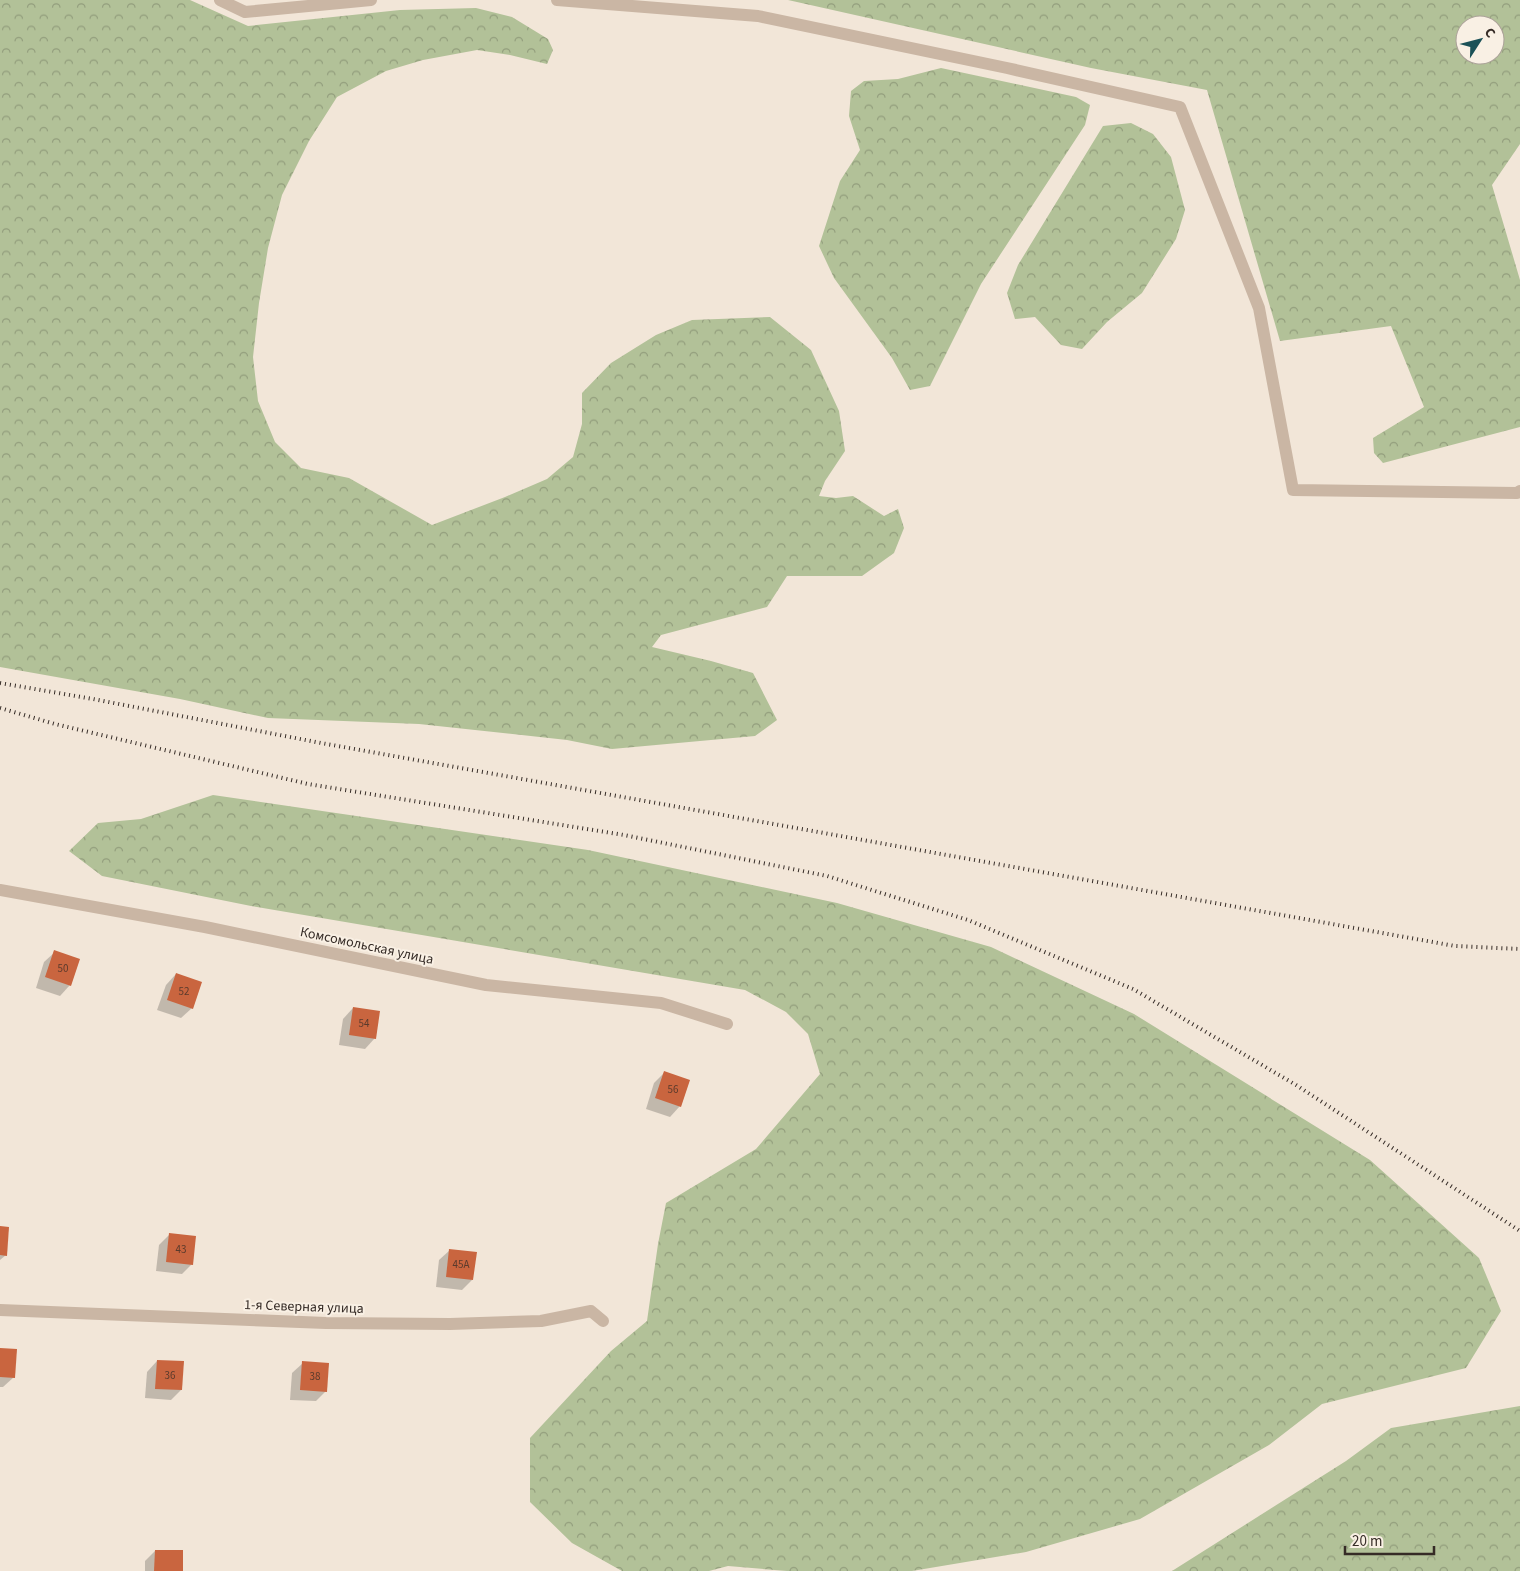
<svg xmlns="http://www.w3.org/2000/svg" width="1520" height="1571" viewBox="0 0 1520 1571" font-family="'Source Sans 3',sans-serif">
<defs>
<pattern id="forest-crowns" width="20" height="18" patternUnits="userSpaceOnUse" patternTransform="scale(1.25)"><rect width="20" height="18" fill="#b2c198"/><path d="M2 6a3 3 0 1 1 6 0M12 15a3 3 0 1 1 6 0" fill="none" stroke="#929d7c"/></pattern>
</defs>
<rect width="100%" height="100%" fill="#f2e6d8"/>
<g fill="url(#forest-crowns)" fill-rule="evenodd">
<polygon points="0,0 190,0 248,26 400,10 476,8 512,17 548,39 553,50 547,64 510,55 477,50 423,60 386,71 337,97 309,141 282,195 268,248 259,303 253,357 258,401 275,442 301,468 349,478 432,525 505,497 547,479 573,457 582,424 582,393 611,363 656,335 692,320 770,317 811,350 839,411 845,451 825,481 819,496 836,498 853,496 884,516 898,509 904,528 894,553 862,576 787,576 767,607 661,635 652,647 711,661 753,673 777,720 755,736 612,749 567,740 419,724 268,718 180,699 0,667"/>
<path d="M788 0H1520V144L1492 185 1520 280V427L1383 463 1374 453 1373 438 1424 407 1391 326 1280 341 1207 90 1091 68ZM1465 25H1495V55H1465Z"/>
<polygon points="941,68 1076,97 1090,105 1085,125 981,284 930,386 910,390 892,358 834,278 819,246 840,181 860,150 849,116 851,91 864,81 898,79"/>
<polygon points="1131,123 1153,134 1171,157 1185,210 1176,239 1142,293 1107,322 1082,349 1061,345 1035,317 1015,319 1007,293 1018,265 1103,126"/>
<polygon points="213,795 588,850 837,903 991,947 1134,1014 1370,1160 1479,1258 1501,1311 1466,1368 1322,1404 1269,1445 1140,1519 1026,1552 912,1571 787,1571 728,1566 709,1571 622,1571 572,1543 530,1502 530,1438 611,1351 647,1321 658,1244 666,1203 756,1149 820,1074 808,1034 786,1012 745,990 251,906 102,876 69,851 98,823 141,819"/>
<polygon points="1520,1406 1520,1571 1172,1571 1346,1461 1391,1428"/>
</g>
<g fill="#0003">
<polygon points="55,952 70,985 60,996 36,988 44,962"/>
<polygon points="176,974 192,1008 181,1018 157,1010 166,985"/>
<polygon points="353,1008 375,1038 365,1049 339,1045 343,1019"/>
<polygon points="665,1072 680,1106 670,1117 646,1109 654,1083"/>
<polygon points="0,1227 6,1255 0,1260"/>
<polygon points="170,1234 192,1264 182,1274 156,1271 159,1245"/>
<polygon points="450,1250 472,1280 462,1290 436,1287 439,1260"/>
<polygon points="0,1349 14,1377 3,1387 0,1387"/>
<polygon points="157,1361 181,1390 171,1400 145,1398 147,1372"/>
<polygon points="303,1363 326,1391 316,1401 290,1400 292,1373"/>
<polygon points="155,1551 182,1571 145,1571 145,1561"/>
</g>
<g fill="#c9653f">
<polygon points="54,950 80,959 71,986 45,977"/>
<polygon points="176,973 202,982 193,1009 167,1000"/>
<polygon points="353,1007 380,1011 376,1039 349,1035"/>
<polygon points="664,1071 690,1080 681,1107 655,1098"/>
<polygon points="0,1226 9,1227 7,1256 0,1255"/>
<polygon points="169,1233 196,1236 193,1265 166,1262"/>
<polygon points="449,1249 477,1252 473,1280 446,1277"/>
<polygon points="0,1348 17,1349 15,1378 0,1377"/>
<polygon points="157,1360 184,1361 182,1390 155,1389"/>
<polygon points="302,1361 329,1363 327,1392 300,1390"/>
<polygon points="155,1550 183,1550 183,1571 154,1571"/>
</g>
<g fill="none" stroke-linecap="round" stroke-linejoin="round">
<g stroke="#cab6a4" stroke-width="12">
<polyline points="220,0 245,12 371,0"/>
<polyline points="557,0 758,16 1007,68 1180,107 1259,308 1293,490 1517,493 1520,491"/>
</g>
<g stroke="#cab6a4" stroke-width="12">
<polyline points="0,890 205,927 486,985 661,1003 727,1024"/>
<polyline points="0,1310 326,1323 450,1324 541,1321 591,1311 603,1321"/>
</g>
<g stroke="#352b26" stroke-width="4" stroke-dasharray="1 4" stroke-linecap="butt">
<polyline points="0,683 93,699 321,743 1455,946 1520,949"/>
<polyline points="0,708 55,724 308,784 624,835 827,876 968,920 1133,989 1296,1085 1520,1231"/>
</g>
</g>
<g text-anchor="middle" stroke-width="4" stroke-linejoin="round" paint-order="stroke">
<g font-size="11" fill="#5a3a2c">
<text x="63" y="972">50</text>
<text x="184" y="995">52</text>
<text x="364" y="1027">54</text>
<text x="673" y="1093">56</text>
<text x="181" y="1253">43</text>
<text x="461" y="1268">45А</text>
<text x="170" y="1379">36</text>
<text x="315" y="1380">38</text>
</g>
<g font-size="14" fill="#352b26" stroke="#f9f0e4">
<text transform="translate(367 945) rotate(12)" y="5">Комсомольская улица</text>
<text transform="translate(304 1306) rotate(2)" y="5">1-я Северная улица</text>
</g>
</g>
<g transform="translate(1480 40) rotate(54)"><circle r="24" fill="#f9f0e4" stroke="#aba198"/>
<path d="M0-4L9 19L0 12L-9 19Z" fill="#1b5157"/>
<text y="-8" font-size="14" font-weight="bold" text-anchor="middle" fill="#352b26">С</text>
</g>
<path d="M1345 1546v8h89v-8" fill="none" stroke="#352b26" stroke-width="2.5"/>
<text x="1352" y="1546" font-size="15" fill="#352b26" stroke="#f9f0e4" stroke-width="4" paint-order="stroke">20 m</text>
</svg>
